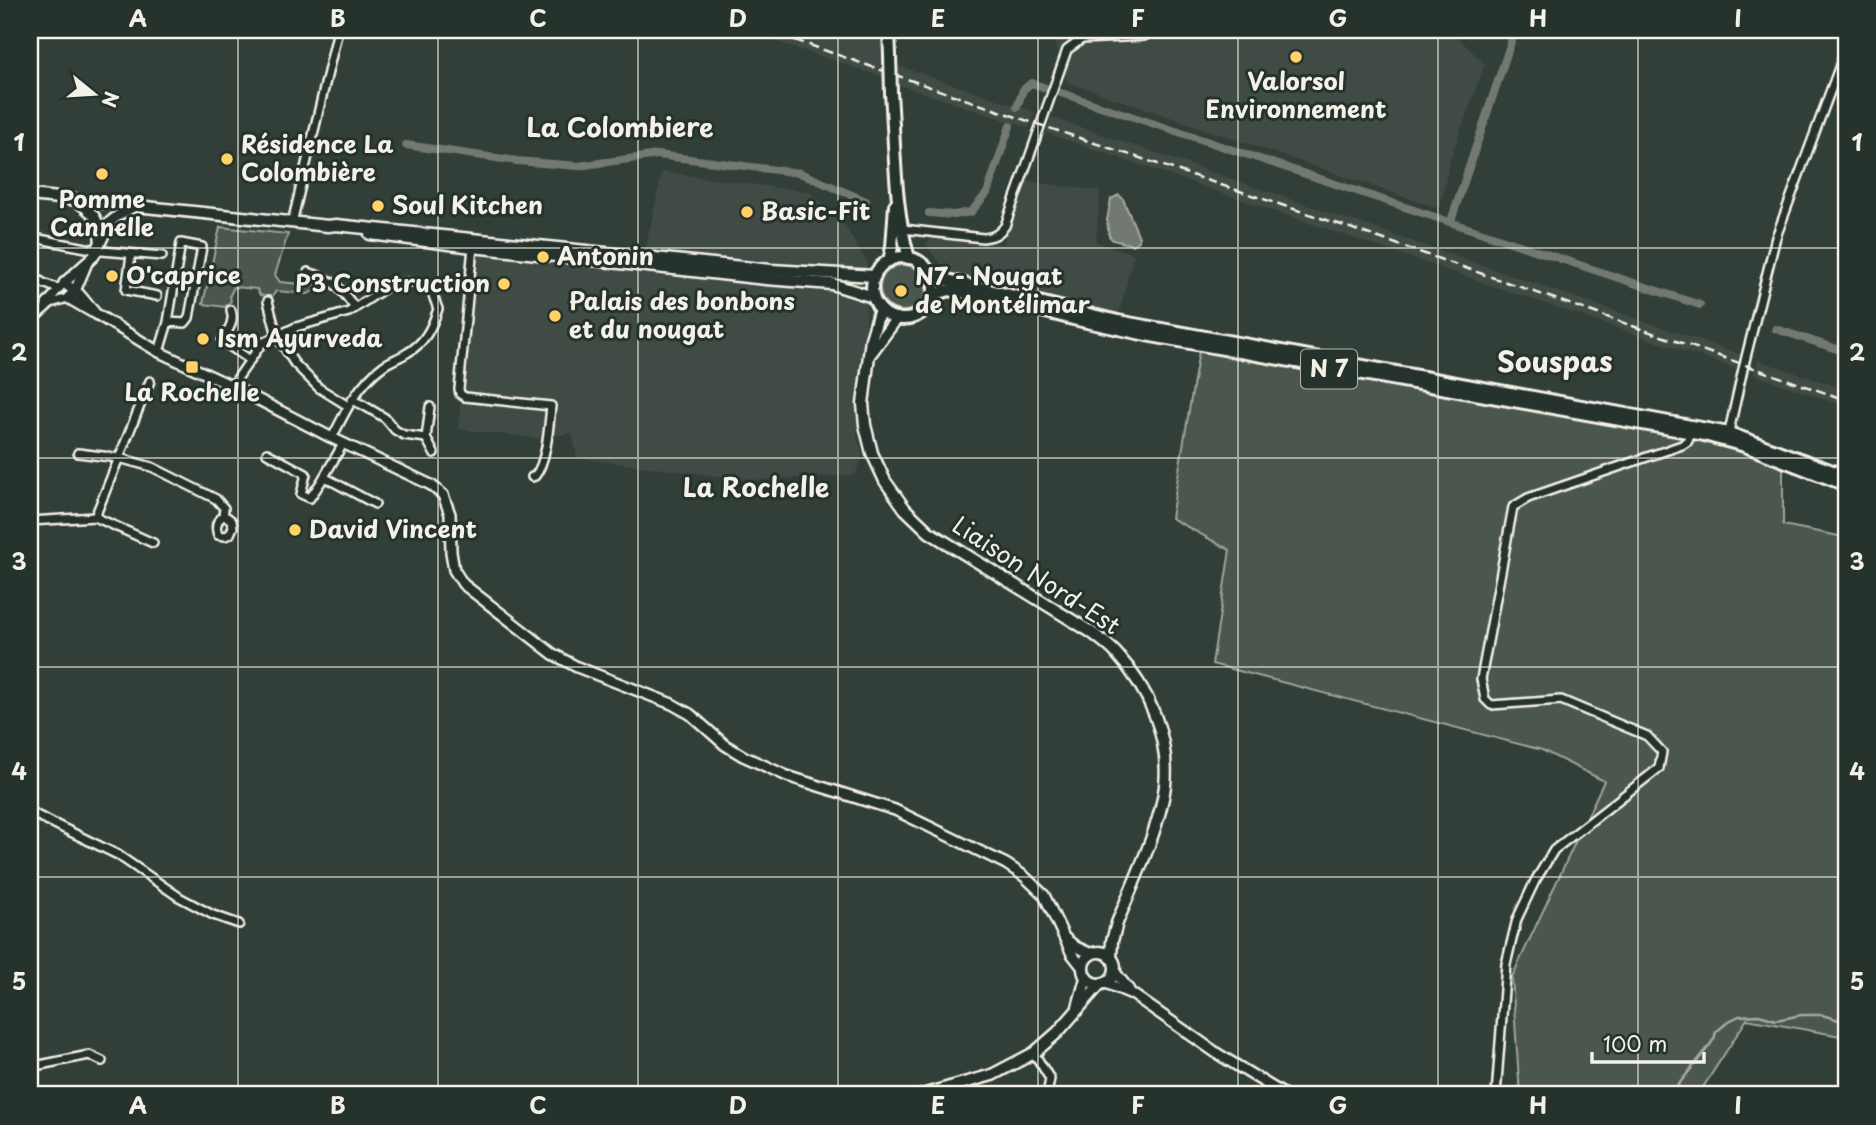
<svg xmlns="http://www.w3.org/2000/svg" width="1876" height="1125" viewBox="0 0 1876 1125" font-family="'Playpen Sans',sans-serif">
<rect width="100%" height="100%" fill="#323e38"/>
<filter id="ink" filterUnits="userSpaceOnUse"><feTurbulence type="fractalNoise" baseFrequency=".0143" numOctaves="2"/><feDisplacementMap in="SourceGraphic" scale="14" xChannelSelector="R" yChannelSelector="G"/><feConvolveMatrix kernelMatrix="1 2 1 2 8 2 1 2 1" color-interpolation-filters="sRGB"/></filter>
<g filter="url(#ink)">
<g fill="#404b44">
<polygon points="742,30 895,30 884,55 886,78"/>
<polygon points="1051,30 1450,30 1485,64 1450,160 1440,209 1067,82"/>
<polygon points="896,65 1035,112 1029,128 897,84"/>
<polygon points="1051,117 1740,354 1736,369 1046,133"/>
<polygon points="662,172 809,192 838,215 867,262 866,323 860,361 856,400 857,437 863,456 855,475 750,480 577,458 572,433 539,439 458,429 475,251 641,269"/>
<polygon points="1025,181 1100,191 1096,242 1134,254 1118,317 957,277 942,266 926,245 930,239 939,237 1003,244"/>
<polygon points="1758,360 1846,390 1846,407 1753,374"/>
</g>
<g fill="#4c564f" stroke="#a0a49c" stroke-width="2">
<polygon points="220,227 288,234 275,275 280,282 322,286 308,294 276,291 272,297 260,295 257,289 234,287 230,295 231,301 225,307 203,304"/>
<circle cx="903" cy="288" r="23"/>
<polygon points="1199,351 1718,441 1783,468 1783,525 1844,537 1846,521 1846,1037 1747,1019 1698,1095 1520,1095 1512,977 1604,781 1542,750 1212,664 1230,550 1171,518"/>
</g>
<polygon fill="#727972" stroke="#a6a9a1" stroke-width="2" points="1119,195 1123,199 1139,237 1139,241 1133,245 1113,240 1109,236 1107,220 1111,199"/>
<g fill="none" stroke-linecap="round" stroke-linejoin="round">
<polyline stroke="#a6a9a1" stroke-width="2.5" points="1670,1095 1707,1049 1714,1039 1716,1032 1729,1021 1739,1016 1759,1015 1776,1020 1802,1015 1822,1015 1839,1020 1846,1020"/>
<g stroke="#727972" stroke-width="8">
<polyline points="1017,107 1023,90 1031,83 1700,305"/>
<polyline points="406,145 517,161 578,166 658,155 800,173 866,201"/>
<polyline points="929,213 954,215 971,212 987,193 1010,126"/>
<polyline points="1451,221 1515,30"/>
<polyline points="1776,329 1846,352"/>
</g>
<defs>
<g id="minor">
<polyline points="292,223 338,30"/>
<path d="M903 229 983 238C993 237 998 235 1005 226L1067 50 1082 39 1144 36 1155 30H1172"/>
<polyline points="34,238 102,251 162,256"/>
<path d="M473 247 459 389 460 394 465 397 551 406C549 424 547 462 535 476L532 477"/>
<polyline points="131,255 126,290 157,296"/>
<path d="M308 272C333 279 340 287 355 308"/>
<polyline points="30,274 43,283 59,289"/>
<polyline points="268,301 277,336 294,363 319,388 348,406"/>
<polyline points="46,304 64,283"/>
<path d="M231 310C235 322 228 330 222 341L250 360"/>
<polyline points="30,322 51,303 68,298"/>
<polyline points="159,352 168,322 181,243 202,247 189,318 185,323 168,322"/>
<path d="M232 386 262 343 296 327 349 312 391 284 412 282 431 290 438 309C432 327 425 343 407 353 399 358 390 361 383 366 358 384 345 412 332 438"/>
<polyline points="352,400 363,405 385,418 395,430 404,435 426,438 430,407"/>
<polyline points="1728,436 1743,369 1776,237 1846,49"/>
<polyline points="426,438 434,453"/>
<path d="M78 453 119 458 152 467 216 499 224 508 223 516 227 517 232 521 233 527 230 534 225 536 218 535C215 527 216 521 223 516"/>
<polyline points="267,453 306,474 301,494 310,498 321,482 343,444"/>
<polyline points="324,477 375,504"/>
<polyline points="95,517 150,381"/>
<polyline points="30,521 95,517 153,543"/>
<polyline points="30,812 118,855 179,897 213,915 239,924"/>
<polyline points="1034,1053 1050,1079 1047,1095"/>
<polyline points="30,1067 89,1055 102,1061"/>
<polyline points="1496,1095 1506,964 1517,919 1535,881 1554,850 1659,768 1662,752 1647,736 1561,700 1491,705 1485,699 1481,679 1513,507 1528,498 1682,445 1688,441 1691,429"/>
</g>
<g id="tertiary">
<path d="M74 199C91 212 100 216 100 239"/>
<polyline points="135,206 120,214 110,222 94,256 64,283 79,294 96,314 159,352 232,386 332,438 431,485 443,495 450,514 451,552 454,570 463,584 553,654 577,667 672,704 690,714 725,745 743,756 787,776 895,810 1006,864 1024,876 1044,895 1072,954 1083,968"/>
<polyline points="86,265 75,291 68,298 92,312"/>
<polyline points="1066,939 1076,947 1092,954"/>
<polyline points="1115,972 1129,990"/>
<polyline points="1106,983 1132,994 1218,1054 1285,1095"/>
</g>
<g id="secondary">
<polyline points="30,195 328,226 336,225 771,270 875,276"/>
<polyline points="370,234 473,247 766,279 832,284 873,297"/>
<path d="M880 309 871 339 863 404 865 425 872 453 885 481 905 509 929 532 1091 632C1099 638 1109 645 1116 653 1148 688 1170 736 1165 786 1160 828 1133 883 1117 923L1112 941 1111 957"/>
<polyline points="871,353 897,318"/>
<circle cx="1099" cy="968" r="16"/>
<polyline points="1078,1007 1086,978"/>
<polyline points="922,1095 992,1075 1034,1053 1058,1032 1100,984"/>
</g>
<g id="primary">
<polyline points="889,30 890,55"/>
<path d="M891 93C895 145 894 208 909 258"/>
<circle cx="903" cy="288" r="31"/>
<polyline points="889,261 892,247 895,205"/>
<polyline points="931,276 1118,321 1729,433 1846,476"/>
<polyline points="933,295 949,290 984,296 1073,319 1151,336 1704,435 1745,446 1846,485"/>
</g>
</defs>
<use href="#minor" stroke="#f4f1e8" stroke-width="12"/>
<use href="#tertiary" stroke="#f4f1e8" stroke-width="14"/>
<use href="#secondary" stroke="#f4f1e8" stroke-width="15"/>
<use href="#primary" stroke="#f4f1e8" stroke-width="16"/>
<use href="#minor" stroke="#26332d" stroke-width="7"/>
<use href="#tertiary" stroke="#26332d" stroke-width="9"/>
<use href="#secondary" stroke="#26332d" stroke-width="10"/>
<use href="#primary" stroke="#26332d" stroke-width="10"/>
<polyline stroke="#f4f1e8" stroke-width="2.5" stroke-dasharray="10 5" stroke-linecap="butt" points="766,30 1028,121 1327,220 1846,400"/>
<defs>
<polyline id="primary-bridge" points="890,55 891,93"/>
</defs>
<use href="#primary-bridge" stroke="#f4f1e8" stroke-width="16" stroke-linecap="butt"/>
<use href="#primary-bridge" stroke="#26332d" stroke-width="10"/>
</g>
</g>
<path fill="none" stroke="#f4f1e8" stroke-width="2" stroke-opacity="0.55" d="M238 30V1095M438 30V1095M638 30V1095M838 30V1095M1038 30V1095M1238 30V1095M1438 30V1095M1638 30V1095M30 248H1846M30 458H1846M30 667H1846M30 877H1846"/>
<g fill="#ffd166" stroke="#26332d" stroke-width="2.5">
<circle cx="1296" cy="57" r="7"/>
<circle cx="227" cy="159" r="7"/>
<circle cx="102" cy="174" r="7"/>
<circle cx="378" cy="206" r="7"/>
<circle cx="747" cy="212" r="7"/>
<circle cx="543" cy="257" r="7"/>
<circle cx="112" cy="276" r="7"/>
<circle cx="504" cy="284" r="7"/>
<circle cx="901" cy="291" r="7"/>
<circle cx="555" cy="316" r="7"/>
<circle cx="203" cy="339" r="7"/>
<rect x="185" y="360" width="14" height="14" rx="3.5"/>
<circle cx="295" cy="530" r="7"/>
</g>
<g text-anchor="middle" stroke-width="6" stroke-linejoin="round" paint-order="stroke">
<rect fill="#26332d" stroke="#b6b8b0" stroke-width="2" x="1301" y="349.5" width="56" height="39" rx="5"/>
<g font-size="23" font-weight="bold" fill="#f4f1e8">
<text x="1329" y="377">N 7</text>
</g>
<g font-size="24" font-weight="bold" fill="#f4f1e8" stroke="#26332d" text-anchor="start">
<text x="1296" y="90" text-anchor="middle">Valorsol<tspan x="1296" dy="28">Environnement</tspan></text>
<text x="241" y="153">Résidence La<tspan x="241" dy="28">Colombière</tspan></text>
<text x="102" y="208" text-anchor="middle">Pomme<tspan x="102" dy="28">Cannelle</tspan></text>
<text x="392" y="214">Soul Kitchen</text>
<text x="761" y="220">Basic-Fit</text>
<text x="557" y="265">Antonin</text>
<text x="126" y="284">O'caprice</text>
<text x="915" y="285">N7 - Nougat<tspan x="915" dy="28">de Montélimar</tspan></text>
<text x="490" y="292" text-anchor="end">P3 Construction</text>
<text x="569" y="310">Palais des bonbons<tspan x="569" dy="28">et du nougat</tspan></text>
<text x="217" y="347">Ism Ayurveda</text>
<text x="192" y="401" text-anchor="middle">La Rochelle</text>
<text x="309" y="538">David Vincent</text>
</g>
<g font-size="24" fill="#f4f1e8" stroke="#26332d">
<text transform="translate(1036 576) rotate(33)" y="8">Liaison Nord-Est</text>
</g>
<g font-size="26" font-weight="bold" fill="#f4f1e8" stroke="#26332d">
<text x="620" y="137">La Colombiere</text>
<text x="756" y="497">La Rochelle</text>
</g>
<g font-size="28" font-weight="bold" fill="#f4f1e8" stroke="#26332d">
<text x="1555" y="372">Souspas</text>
</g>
</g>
<rect width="1876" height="1125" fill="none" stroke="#26332d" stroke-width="77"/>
<g transform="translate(94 94) rotate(108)" stroke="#26332d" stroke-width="5" paint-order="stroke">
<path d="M0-5L12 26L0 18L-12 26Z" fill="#f4f1e8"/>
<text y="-10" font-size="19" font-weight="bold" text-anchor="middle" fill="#f4f1e8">N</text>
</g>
<path d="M1592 1052v10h112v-10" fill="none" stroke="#f4f1e8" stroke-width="3.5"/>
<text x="1603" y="1052" font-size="21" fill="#f4f1e8" stroke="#26332d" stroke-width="5" paint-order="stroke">100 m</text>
<rect x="38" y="38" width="1800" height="1048" fill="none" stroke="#f4f1e8" stroke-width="2.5"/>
<g font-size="23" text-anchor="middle" font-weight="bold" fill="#f4f1e8">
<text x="138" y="27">A</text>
<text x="338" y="27">B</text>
<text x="538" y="27">C</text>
<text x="738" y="27">D</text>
<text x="938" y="27">E</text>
<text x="1138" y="27">F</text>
<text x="1338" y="27">G</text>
<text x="1538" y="27">H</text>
<text x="1738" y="27">I</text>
<text x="19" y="151">1</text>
<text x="1857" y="151">1</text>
<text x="19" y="361">2</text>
<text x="1857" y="361">2</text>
<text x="19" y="570">3</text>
<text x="1857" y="570">3</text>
<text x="19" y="780">4</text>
<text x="1857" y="780">4</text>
<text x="19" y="990">5</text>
<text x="1857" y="990">5</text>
<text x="138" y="1114">A</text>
<text x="338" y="1114">B</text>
<text x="538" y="1114">C</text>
<text x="738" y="1114">D</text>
<text x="938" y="1114">E</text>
<text x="1138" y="1114">F</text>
<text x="1338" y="1114">G</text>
<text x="1538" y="1114">H</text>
<text x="1738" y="1114">I</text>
</g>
</svg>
